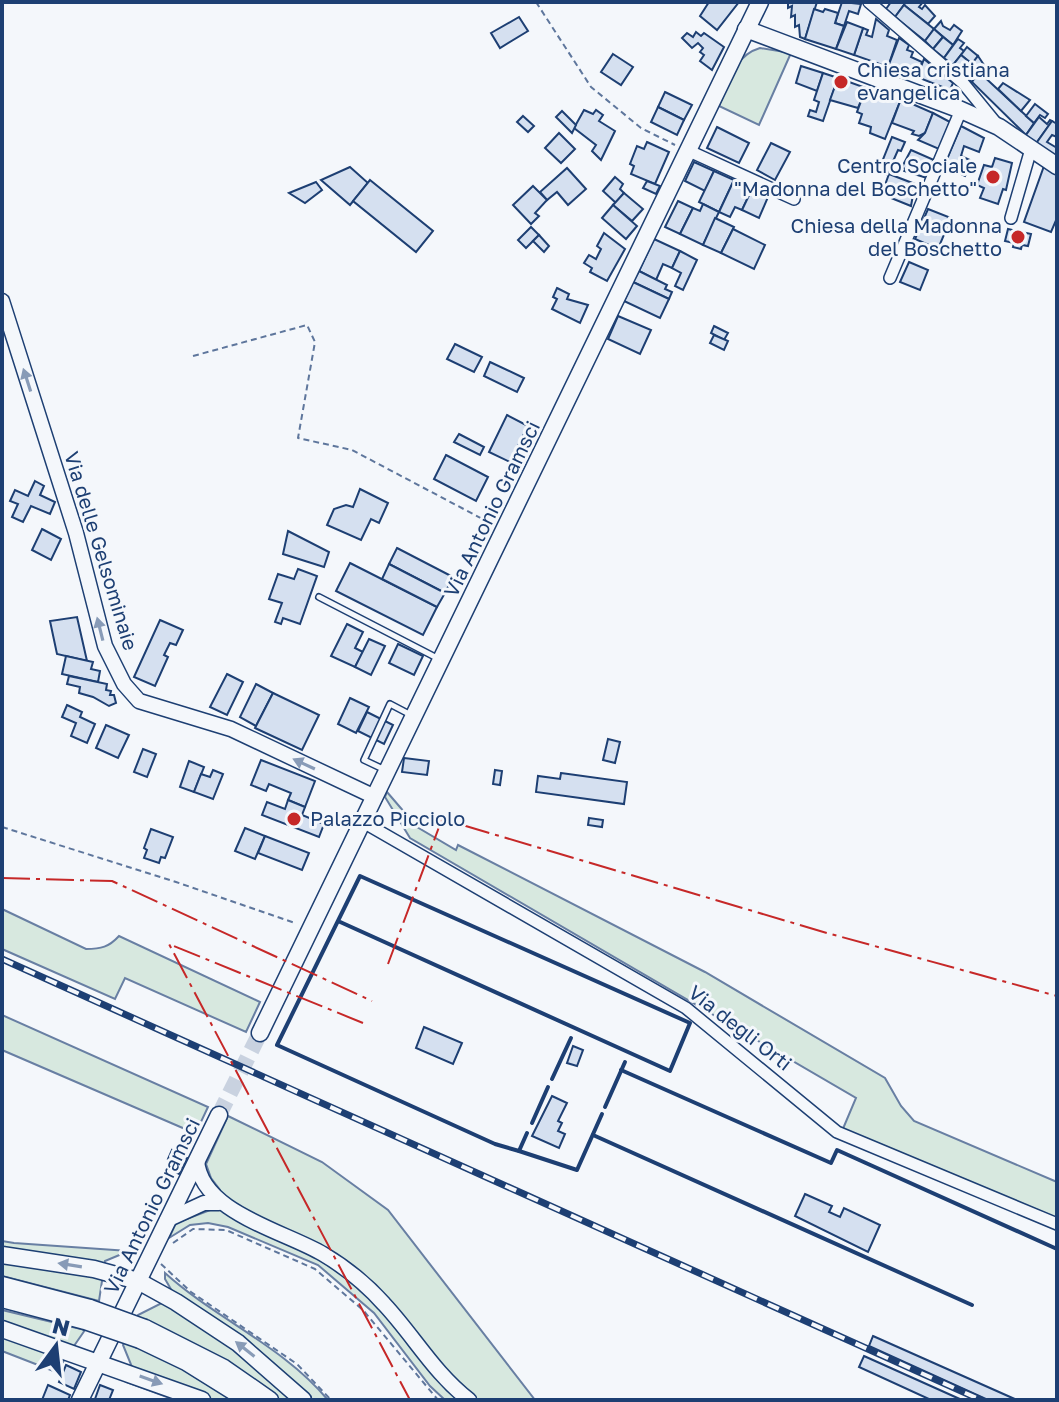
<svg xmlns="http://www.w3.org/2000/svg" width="1059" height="1402" viewBox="0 0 1059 1402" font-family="'Golos Text',sans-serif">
<rect width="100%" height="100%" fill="#f4f7fb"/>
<g fill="#d7e8df" stroke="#687fa3" stroke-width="2">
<path d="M760 48 791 53 759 125 719 106C729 83 733 56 760 48Z"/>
<polygon points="387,792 417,827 456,850 458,845 705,972 885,1078 901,1106 914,1121 1057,1182 1057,1218 842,1131 856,1098 410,838 385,797"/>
<path d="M2 909 86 949C101 949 109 947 119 936L260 1002 246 1032 125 978 115 999 2 949Z"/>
<polygon points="2,1015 208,1107 200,1124 192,1132 2,1050"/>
<polygon points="228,1116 322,1162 388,1210 535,1400 445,1400 430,1386 374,1313 318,1265 228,1227 208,1223 190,1225 169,1238 176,1223 213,1209 220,1190 211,1178 206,1164"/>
<polygon points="2,1241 14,1243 129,1251 105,1261 99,1301 2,1276"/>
<path d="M165 1273C216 1319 283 1346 328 1400H175L126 1382 132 1367 123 1345 138 1315 164 1302 172 1291 165 1279Z"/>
<polygon points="2,1310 85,1330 56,1372 2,1351"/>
</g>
<g fill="#d5e0f0" stroke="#1d3f73" stroke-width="2">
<polygon points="709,2 739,2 717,30 700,16"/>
<polygon points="788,2 817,2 805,39 800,37 799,25 795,27 795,15 791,17 792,6 788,8"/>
<polygon points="842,2 861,4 858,14 849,11 844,26 835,23"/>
<polygon points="891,2 906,2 895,17 886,9"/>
<polygon points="906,2 923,2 919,7 922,9 925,5 935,16 928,24 904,5"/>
<polygon points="904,5 934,29 925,41 895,17"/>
<polygon points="814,9 823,12 825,9 838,13 835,23 844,26 836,49 805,39"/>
<polygon points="519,17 528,31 500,48 491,33"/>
<polygon points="876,19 889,30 887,36 897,40 888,67 854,55 863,28 868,30 866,35 872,37"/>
<polygon points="941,21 943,26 950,30 954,25 962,31 953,45 934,29"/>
<polygon points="847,22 863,28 854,55 836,49"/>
<polygon points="934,29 943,37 933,49 925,41"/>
<polygon points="696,32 701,36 704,33 724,47 712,70 700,61 704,55 700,52 703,48 698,43 692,48 682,38 687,33 693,37"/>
<polygon points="943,37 953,45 944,58 933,49"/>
<polygon points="899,38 909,45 907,50 913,52 911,57 922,62 917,77 888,67"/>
<polygon points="958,39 964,43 960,48 964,51 953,65 944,58"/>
<polygon points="967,47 978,56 972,64 961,55"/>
<polygon points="613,54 633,67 621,85 601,72"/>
<polygon points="961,55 972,64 963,75 953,65"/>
<polygon points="978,56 984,65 972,82 963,75"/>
<polygon points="924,59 953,83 950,90 917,77"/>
<polygon points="801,66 823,73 817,91 796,83"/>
<polygon points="979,72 1034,123 1026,135 972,82"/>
<polygon points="823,73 838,78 823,121 808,116 810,110 816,112 819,102 814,100"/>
<polygon points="838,78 866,88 858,108 830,100"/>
<polygon points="1003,83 1030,100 1021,111 998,89"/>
<polygon points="866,88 901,99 885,139 870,133 871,127 859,123 862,114 857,112"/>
<polygon points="665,92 692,105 684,120 658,107"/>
<polygon points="901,99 933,113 925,133 919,136 912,134 914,131 892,123"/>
<polygon points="1035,104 1048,114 1045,118 1040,115 1034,123 1026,116"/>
<polygon points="658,107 684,120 677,135 651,122"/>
<polygon points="584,110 593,114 596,110 603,115 599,121 615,131 601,160 592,151 596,145 574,128"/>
<polygon points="562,111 576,125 572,133 556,117"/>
<polygon points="933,113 950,122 939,149 918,140 925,133"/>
<polygon points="523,116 534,126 528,132 517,122"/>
<polygon points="1039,117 1047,124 1050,120 1052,121 1035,145 1026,135"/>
<polygon points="1052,121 1057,124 1057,137 1052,135 1047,142 1057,148 1056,156 1035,145"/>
<polygon points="961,126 984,138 979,152 964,146 961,156 972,161 965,176 944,166"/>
<polygon points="717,127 749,143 739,163 707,148"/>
<polygon points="559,133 575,149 561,163 545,148"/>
<polygon points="892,137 905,142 901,151 898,150 887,175 878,172"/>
<polygon points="647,142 669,152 655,184 631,174 634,166 630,164 637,146 644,149"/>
<polygon points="771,143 790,152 775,180 757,170"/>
<polygon points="911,150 934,160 927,178 904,171 905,169 902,167"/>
<polygon points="995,158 1012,163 1006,190 1003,189 998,204 980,198 984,188 977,185 984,165 992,167"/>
<polygon points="694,162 714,171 705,191 685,181"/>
<polygon points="1044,166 1057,175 1057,218 1051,232 1024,222"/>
<polygon points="350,167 368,183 350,205 321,180"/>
<polygon points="567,168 586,189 568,205 557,192 547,200 540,192"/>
<polygon points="714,171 734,180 719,212 699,202"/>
<polygon points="889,174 915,184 911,206 886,196 890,187 885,185"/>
<polygon points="615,177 623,184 620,189 624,193 616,203 603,191"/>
<polygon points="370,180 433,231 416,252 353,201"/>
<polygon points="734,180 752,189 742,210 735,207 730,217 719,212"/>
<polygon points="647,181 660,186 656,194 643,188"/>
<polygon points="316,182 322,190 305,203 289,193"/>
<polygon points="533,186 547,200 535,213 539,216 531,224 513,205"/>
<polygon points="752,189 768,197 759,218 742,210"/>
<polygon points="624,193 643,209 632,221 613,205"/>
<polygon points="678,201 693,208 680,234 665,227"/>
<polygon points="703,204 719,212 703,245 680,234 693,208 700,211"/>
<polygon points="613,205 637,226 626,239 602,218"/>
<polygon points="928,209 951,218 938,249 915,239"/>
<polygon points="715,218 734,227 721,253 703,245"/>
<polygon points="531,227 539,235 526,248 518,240"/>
<polygon points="733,229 765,245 754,269 721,253"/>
<polygon points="1008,229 1031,234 1028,246 1022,245 1021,249 1013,247 1014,243 1005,241"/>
<polygon points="604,233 625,249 607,281 590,272 592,268 584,263 589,255 596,259 601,249 597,246"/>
<polygon points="539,235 549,246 544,252 533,241"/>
<polygon points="654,239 680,251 672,268 663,264 656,280 639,271"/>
<polygon points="680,251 697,260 683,290 675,286 681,273 672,268"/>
<polygon points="909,262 928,270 920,290 900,282"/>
<polygon points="639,271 667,285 665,289 672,292 669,299 633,282"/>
<polygon points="633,282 669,299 660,318 624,301"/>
<polygon points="557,288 569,294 567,299 588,305 580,323 552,309 557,299 553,297"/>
<polygon points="618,316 651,330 640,354 608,339"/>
<polygon points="714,326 728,333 724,340 711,333"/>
<polygon points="714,335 728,341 724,350 710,343"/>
<polygon points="455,344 482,357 474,372 447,359"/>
<polygon points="490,362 524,378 517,392 484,376"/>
<polygon points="507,415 528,426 510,462 489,452"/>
<polygon points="459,434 484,447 480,455 454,442"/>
<polygon points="446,455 488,477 476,501 434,479"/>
<polygon points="35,481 44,486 40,495 55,502 50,514 31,506 23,522 12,517 18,504 10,501 15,490 28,496"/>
<polygon points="360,489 388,503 379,523 371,519 361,540 327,525 334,509 346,505 353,507"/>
<polygon points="42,529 61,539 51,560 32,550"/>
<polygon points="288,531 329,552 324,567 283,554"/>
<polygon points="397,548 453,577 445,593 389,564"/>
<polygon points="350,563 437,607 423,635 336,591"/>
<polygon points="389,564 445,593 437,607 382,579"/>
<polygon points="298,569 317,576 300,624 283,618 281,624 275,622 282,603 269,599 278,574 294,579"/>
<polygon points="77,617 87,661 57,654 50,621"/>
<polygon points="160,620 183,630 176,645 170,643 164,655 168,657 155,686 134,677"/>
<polygon points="347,624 363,632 355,648 363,652 355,667 331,656"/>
<polygon points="369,639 385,646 371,675 355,667"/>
<polygon points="398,644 423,656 414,675 389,663"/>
<polygon points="66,656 93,662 91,669 100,671 98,682 62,674"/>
<polygon points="227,674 243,682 227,715 210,707"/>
<polygon points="69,676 107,684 106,690 111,691 110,695 114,695 116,703 109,706 93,697 79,693 80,687 67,684"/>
<polygon points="256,684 273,693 256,726 240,717"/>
<polygon points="273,693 319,715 302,750 255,728"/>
<polygon points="350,698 369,707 356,733 338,724"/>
<polygon points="67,705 82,712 80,717 95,724 87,743 71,736 76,723 62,717"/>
<polygon points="367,712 393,725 384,744 358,731"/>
<polygon points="106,725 129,735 118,758 96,748"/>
<polygon points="608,739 620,742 615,763 603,760"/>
<polygon points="143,749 156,754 147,777 134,772"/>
<polygon points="404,758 429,761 427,775 402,772"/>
<polygon points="261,760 315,781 305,807 288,800 291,793 269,784 266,791 251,785"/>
<polygon points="189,761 204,767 194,792 180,787"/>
<polygon points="213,770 223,774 213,799 194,792 201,774 210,777"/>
<polygon points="495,770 502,771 500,785 493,784"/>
<polygon points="561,773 627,782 624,804 536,792 538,776 560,779"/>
<polygon points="288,800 305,807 302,815 324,824 319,837 262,815 267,802 285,809"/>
<polygon points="589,818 603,820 602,827 588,825"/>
<polygon points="245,828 265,836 255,859 235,851"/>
<polygon points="151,829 173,837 165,858 161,857 159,863 144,858 147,850 144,848"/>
<polygon points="265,836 309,853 302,870 258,853"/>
<polygon points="424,1027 462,1043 453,1064 416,1048"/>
<polygon points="573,1046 583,1050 577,1066 567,1063"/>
<polygon points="552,1096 567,1103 558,1121 562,1123 558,1131 565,1134 559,1148 532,1136"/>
<polygon points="172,1150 187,1158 179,1174 168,1168 172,1161 168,1159"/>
<polygon points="805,1194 832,1206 829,1212 840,1217 844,1208 880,1225 868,1252 795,1216"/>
<polygon points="873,1336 1017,1400 988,1400 869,1346"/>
<polygon points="864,1356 962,1400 931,1400 859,1367"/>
<polygon points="66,1365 81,1372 74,1389 59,1382"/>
<polygon points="48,1385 70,1395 68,1400 42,1400"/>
<polygon points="100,1385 113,1390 109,1400 95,1399"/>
</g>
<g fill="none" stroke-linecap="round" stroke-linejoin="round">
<polyline stroke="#c9d2e0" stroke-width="16" stroke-dasharray="16 8" stroke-linecap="butt" points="219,1115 260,1033"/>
<defs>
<g id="service">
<polyline points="319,597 437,658"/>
<polyline points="383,769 364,760 390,704 411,715"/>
</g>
<g id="minor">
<polyline points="869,2 963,83 999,127"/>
<polyline points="687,150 794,199"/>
<polyline points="1011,218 1031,149"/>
<polyline points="890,278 961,110"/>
<polyline points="363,822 686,1008 837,1132 1057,1224"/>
</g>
<g id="tertiary">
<polyline points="2,301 76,533 105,646 124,684 139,701 231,729 375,797"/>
<path d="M197 1160C200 1212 284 1231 323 1254 345 1267 367 1285 384 1304 414 1336 434 1373 469 1400"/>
<polyline points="167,1220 204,1203 219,1203"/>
</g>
<g id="secondary">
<polyline points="746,29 961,110 999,127 1057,166"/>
<polyline points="260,1033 760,2"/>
<polyline points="2,1255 94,1269 138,1281 176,1302 238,1343 303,1400"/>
<polyline points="2,1285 90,1308"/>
<polyline points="2,1299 85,1321"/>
<polyline points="145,1328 224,1368 270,1400"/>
<polyline points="2,1329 202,1400"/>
<polyline points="140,1340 186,1362 247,1400"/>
<polyline points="80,1400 219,1115"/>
</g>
</defs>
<use href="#service" stroke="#1d3f73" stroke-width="8"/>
<use href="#minor" stroke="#1d3f73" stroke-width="14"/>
<use href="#tertiary" stroke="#1d3f73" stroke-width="17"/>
<use href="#secondary" stroke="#1d3f73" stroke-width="19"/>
<g stroke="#5e769c" stroke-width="2" stroke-dasharray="6 4" stroke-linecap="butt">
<polyline points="536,2 591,87 641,128 675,145"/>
<polyline points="193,356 307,325 315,342 298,438 352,450 492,524"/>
<polyline points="2,827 176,882 295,923"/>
<polyline points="173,1243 193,1229 226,1230 315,1269 363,1310 438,1400"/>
<polyline points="161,1264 191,1292 297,1364 331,1400"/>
</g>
<use href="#service" stroke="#f4f7fb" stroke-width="5"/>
<use href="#minor" stroke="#f4f7fb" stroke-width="11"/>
<use href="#tertiary" stroke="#f4f7fb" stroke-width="14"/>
<use href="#secondary" stroke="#f4f7fb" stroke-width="16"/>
<defs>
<polyline id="rail" points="2,959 981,1400"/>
</defs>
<use href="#rail" stroke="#1d3f73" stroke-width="7"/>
<use href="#rail" stroke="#f4f7fb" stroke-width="4" stroke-dasharray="12" stroke-linecap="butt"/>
<defs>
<g id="secondary-bridge">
<polyline points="90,1308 145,1328"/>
<polyline points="85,1321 140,1340"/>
</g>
</defs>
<use href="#secondary-bridge" stroke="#1d3f73" stroke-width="19" stroke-linecap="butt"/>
<use href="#secondary-bridge" stroke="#f4f7fb" stroke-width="16"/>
<g stroke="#1d3f73" stroke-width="4">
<polyline points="338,921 670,1071 690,1023 360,876 277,1045 495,1144 519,1151 527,1133"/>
<polyline points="621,1070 831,1163 837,1150 1057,1249"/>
<polyline points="552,1079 571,1038"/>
<polyline points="605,1107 625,1062"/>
<polyline points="532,1123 548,1087"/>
<polyline points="593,1135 972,1305"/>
<polyline points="519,1151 577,1170 602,1114"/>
</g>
<g stroke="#c62828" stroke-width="2" stroke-dasharray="28 6 4 6" stroke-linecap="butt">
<polyline points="2,878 112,881 372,1001"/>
<polyline points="388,964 442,819 827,933 1057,996"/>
<polyline points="363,1023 169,944 410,1400"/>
</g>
</g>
<defs><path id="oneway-solid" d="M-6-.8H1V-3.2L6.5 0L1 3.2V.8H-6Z" transform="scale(2)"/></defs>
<g fill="#889bb7">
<use href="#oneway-solid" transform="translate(27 380) rotate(-108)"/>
<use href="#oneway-solid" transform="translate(100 629) rotate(-104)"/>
<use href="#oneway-solid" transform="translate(304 764) rotate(-155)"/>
<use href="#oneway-solid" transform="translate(70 1265) rotate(-171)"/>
<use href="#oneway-solid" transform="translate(245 1349) rotate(-142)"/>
<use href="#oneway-solid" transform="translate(151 1380) rotate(19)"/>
</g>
<g fill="#c62828" stroke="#f4f7fb" stroke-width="3">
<circle cx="841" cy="82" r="8"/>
<circle cx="993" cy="177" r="8"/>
<circle cx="1018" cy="237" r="8"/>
<circle cx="294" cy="819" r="8"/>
</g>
<g text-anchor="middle" stroke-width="6" stroke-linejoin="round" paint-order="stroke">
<g font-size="20" fill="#1d3f73" stroke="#f4f7fb" text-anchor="start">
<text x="857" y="77">Chiesa cristiana<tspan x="857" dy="23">evangelica</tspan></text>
<text x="977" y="173" text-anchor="end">Centro Sociale<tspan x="977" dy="23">"Madonna del Boschetto"</tspan></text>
<text x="1002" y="233" text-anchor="end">Chiesa della Madonna<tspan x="1002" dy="23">del Boschetto</tspan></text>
<text x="310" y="826">Palazzo Picciolo</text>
</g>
<g font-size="20" fill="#1d3f73" stroke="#f4f7fb">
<text transform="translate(492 509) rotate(-64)" y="7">Via Antonio Gramsci</text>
<text transform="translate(101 551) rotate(73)" y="7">Via delle Gelsominaie</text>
<text transform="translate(740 1028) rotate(38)" y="7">Via degli Orti</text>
<text transform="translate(152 1206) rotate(-64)" y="7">Via Antonio Gramsci</text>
</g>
</g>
<rect width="1059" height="1402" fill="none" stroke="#1d3f73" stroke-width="8"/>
<g transform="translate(56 1346) rotate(15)" stroke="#f4f7fb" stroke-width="6" paint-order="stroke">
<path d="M0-6L14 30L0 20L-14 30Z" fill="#1d3f73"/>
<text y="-12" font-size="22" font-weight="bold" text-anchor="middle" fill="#1d3f73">N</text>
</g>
</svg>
